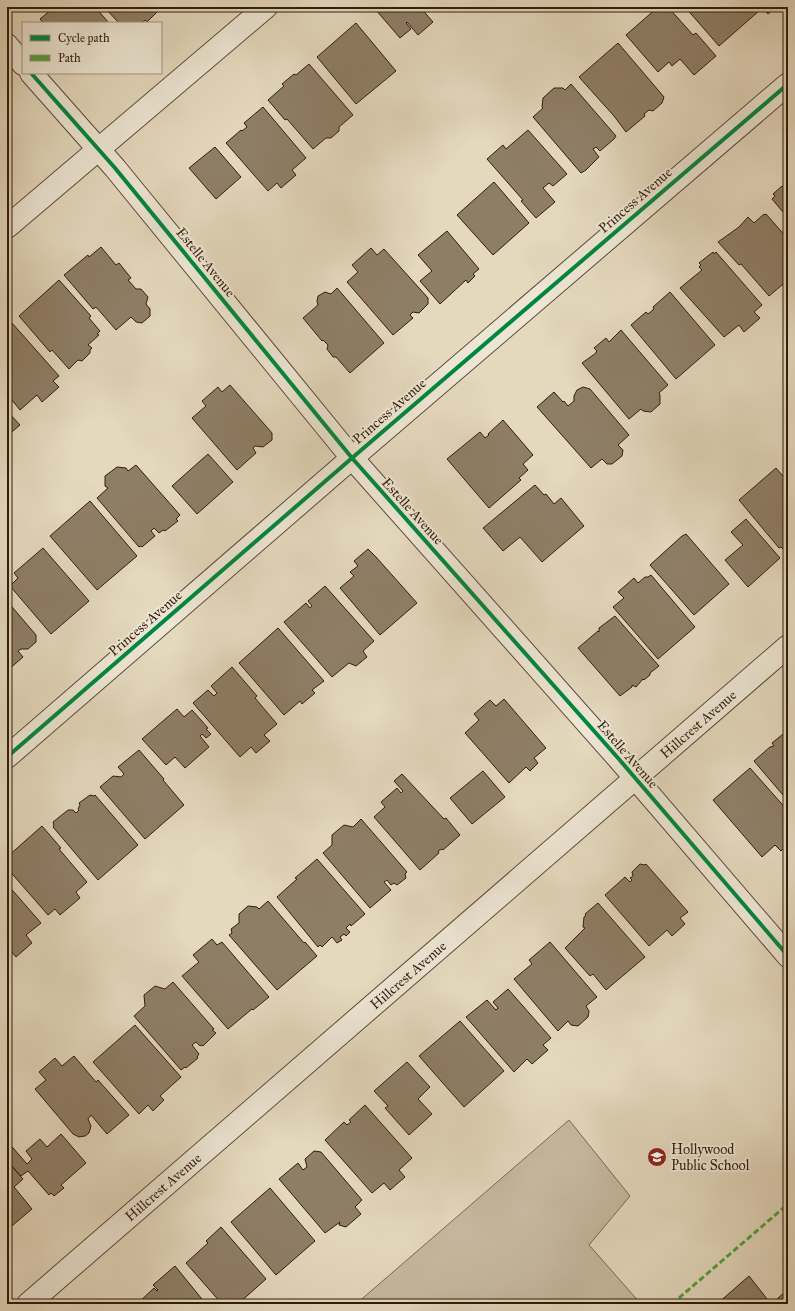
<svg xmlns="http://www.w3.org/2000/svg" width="795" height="1311" viewBox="0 0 795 1311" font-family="'IM FELL Great Primer',serif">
<rect width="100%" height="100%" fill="#e4d8bd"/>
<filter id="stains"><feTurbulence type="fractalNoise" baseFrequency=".005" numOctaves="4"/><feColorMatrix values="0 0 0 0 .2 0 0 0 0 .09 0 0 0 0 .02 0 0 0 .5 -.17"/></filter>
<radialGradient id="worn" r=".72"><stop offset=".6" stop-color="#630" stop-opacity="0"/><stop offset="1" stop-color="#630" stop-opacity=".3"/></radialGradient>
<polygon fill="#c6b89f" stroke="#7c6a54" points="569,1120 630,1196 589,1245 641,1304 356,1304"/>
<g fill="#8f7e67" stroke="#321c0a">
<polygon points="50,7 95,7 109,23 43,23 40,19 52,9"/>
<polygon points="104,7 159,7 155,10 157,12 147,22 145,20 142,23 119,23"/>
<polygon points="378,7 420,7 433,22 418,35 407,22 406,23 411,29 400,38 375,9"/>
<polygon points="658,7 668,7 693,35 696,33 716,56 694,75 680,59 672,66 669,62 658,72 626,35"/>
<polygon points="685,7 755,7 759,11 719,46"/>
<polygon points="762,7 776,7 768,14"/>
<polygon points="356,23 396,71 356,104 317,57"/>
<polygon points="618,43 664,97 662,103 653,111 649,110 644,114 645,116 626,132 614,116 579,77"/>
<polygon points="309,64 353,115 339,127 339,131 331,138 326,138 313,149 287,119 285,120 268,100 284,86 282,84 294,74 296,75"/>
<polygon points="571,84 616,136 614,139 600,151 596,147 593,149 599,157 586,170 581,173 533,117 543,108 542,107 543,98 554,88 563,88 565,90"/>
<polygon points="263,107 306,158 292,170 296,175 281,188 277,183 268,191 226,143 241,130 242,131 247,127 244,123"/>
<polygon points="528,130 567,174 553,186 549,183 543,188 555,202 536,218 521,201 523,200 487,159 503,145 506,149"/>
<polygon points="215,147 241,177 216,199 189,168"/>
<polygon points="494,182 529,223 493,255 457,215"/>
<polygon points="788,185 788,218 772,199 775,196 773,194 782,186 784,188"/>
<polygon points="764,214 765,215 766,214 788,239 788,280 769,296 741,264 739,265 718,242 739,227 748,217 754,223"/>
<polygon points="447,231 479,269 473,274 475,276 468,283 466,280 440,304 420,281 432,271 418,255"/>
<polygon points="101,247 116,265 119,263 131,278 128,280 136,289 141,289 148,297 146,304 150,309 150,316 142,323 136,322 131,317 116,330 96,307 93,309 64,275 88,255 89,257"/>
<polygon points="371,248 377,255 384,249 428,298 428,304 419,313 413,312 410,315 413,318 393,335 347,282 358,272 352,265"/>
<polygon points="713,252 714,254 716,252 762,305 754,312 760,318 744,332 739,325 724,337 680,288 702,270 699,267 701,265 699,263"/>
<polygon points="59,280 91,316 89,318 100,331 97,334 99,335 88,345 92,348 90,350 90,353 82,361 78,360 69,369 52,350 50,352 19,316"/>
<polygon points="337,288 384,343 350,373 336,357 333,357 327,349 328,345 323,340 322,341 303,318 318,305 317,301 318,296 325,292 331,294"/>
<polygon points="670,292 715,345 676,379 631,325 646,312 648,314 654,309 653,307"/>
<polygon points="12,323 59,376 53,381 59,387 42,402 37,395 20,410 7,394 7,328"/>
<polygon points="621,330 668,385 659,393 660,395 660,404 651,412 643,411 641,409 629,419 582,363 596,353 596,352 597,351 594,348 606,338 609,342"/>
<polygon points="230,385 272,433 272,440 263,447 255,446 253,448 256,453 237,470 192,418 206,406 202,401 218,387 222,392"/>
<polygon points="583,387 590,389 629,435 618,445 623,450 622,456 612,464 607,464 602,459 591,468 537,407 554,392 563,402 564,401 568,406 574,401 574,396 577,390"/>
<polygon points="7,411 20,425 7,436"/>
<polygon points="503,420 533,455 523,464 528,470 519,478 521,480 489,508 447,459 480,432 485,438 489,435 488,434"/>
<polygon points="208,454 233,482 197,514 172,486"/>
<polygon points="136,465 180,515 176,519 178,521 165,531 163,530 159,533 154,528 151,531 155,536 142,547 141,546 139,547 97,498 108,488 105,486 105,476 117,467 126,468 128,471"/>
<polygon points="776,468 788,482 788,545 783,549 781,547 779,548 739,500"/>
<polygon points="535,485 544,495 546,494 554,504 561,498 584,526 542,562 520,537 503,551 483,528"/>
<polygon points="90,501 137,556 97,590 50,536"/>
<polygon points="746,519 780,558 748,587 725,560 743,545 731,532"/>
<polygon points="686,534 729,584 694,615 650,565 682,536"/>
<polygon points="43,548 89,601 51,634 10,586 18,578 14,573"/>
<polygon points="368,549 376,557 417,603 380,635 340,588 354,576 350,572 358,566 354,561"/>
<polygon points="651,575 695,627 658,659 613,607 624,598 618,592 634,578 638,583 645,577 648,577"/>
<polygon points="325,586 374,641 363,651 367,657 356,666 349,663 332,677 284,622 306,603 310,608 312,606 308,601"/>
<polygon points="7,601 36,635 36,642 28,649 21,649 18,651 23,657 7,671"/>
<polygon points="615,616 659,666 650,673 650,675 644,680 643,679 636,687 632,685 632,687 620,696 578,648 598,631 599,632 599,628"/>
<polygon points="278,628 324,681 312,690 315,693 302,704 300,701 284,715 239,663"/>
<polygon points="232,667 257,696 255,698 277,724 264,735 270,741 256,753 251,747 240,757 193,703 208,690 214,696 217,693 211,686"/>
<polygon points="504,699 546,748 534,758 538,763 530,771 526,767 509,783 465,733 479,720 474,714 490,700 496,706"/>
<polygon points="177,709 184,717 192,710 208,728 206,729 211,734 206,738 202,734 200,736 209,747 185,768 175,757 166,765 142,739"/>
<polygon points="788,730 788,801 754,761 770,747 774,746 772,743"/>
<polygon points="139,750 164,779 163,780 184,805 145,839 100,787 113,776 121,777 124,774 118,767"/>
<polygon points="750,768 788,811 788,844 781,851 775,845 762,857 713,800"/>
<polygon points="483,771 505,797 472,824 450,798"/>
<polygon points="402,774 444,819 446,818 460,835 443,850 442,849 438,851 439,853 420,870 374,817 385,807 381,802 397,788 401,793 403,791 394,781"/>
<polygon points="90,795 94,796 95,795 138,845 98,880 53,827 54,826 53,822 68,810 73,810 76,813 79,810 78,809 80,805 79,803"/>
<polygon points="361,819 407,872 405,874 406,878 397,885 394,883 391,885 387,880 384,882 391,890 370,908 323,853 332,845 332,835 344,825 353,827"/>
<polygon points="42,826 61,848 59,849 87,882 76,892 80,898 60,915 55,909 48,915 7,868 7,857"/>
<polygon points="317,859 365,914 351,926 350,924 346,928 350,932 346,936 344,934 340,937 342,940 337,943 332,937 322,947 320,945 318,947 277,897 297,879 295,878"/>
<polygon points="640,864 645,865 646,864 688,912 680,918 685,924 672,936 667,930 649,946 605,895 625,877 630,882 632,880 630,878 633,876 632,872"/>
<polygon points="7,884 41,923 26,935 32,943 16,957 10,950 7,953"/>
<polygon points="268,901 304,943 305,942 317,956 277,990 229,935 232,933 231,929 239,923 239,914 248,906 257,907 259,909"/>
<polygon points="598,903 645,957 606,990 593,974 590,976 565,948 585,928 583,927 584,917 586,915 585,914"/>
<polygon points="212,939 217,945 222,942 269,997 253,1010 252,1009 228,1029 182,976 199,962 193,955"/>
<polygon points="550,942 597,997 586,1006 589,1011 588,1017 578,1026 571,1025 568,1021 558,1031 514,979 532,964 529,960"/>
<polygon points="173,982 214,1029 212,1030 216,1033 203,1046 202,1045 200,1046 196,1042 192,1045 199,1054 197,1057 198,1058 186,1068 185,1067 181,1070 134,1016 145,1006 144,995 155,986 165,989"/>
<polygon points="508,989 551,1038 543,1045 548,1050 532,1064 527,1059 514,1072 466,1017 487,1000 496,1010 498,1008 493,1002"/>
<polygon points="460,1021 504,1071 464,1107 419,1056"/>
<polygon points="135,1025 181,1077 160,1096 164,1100 153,1111 148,1105 139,1114 93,1062"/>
<polygon points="74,1056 96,1082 98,1080 129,1115 107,1134 91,1115 88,1119 91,1126 89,1133 85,1136 79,1137 73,1134 35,1089 46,1080 39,1072 55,1058 62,1066"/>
<polygon points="407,1062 430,1087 418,1099 432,1114 409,1135 385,1108 388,1106 374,1091"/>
<polygon points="365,1105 412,1158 399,1170 405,1177 390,1190 384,1183 372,1193 325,1140 344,1122 347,1125 351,1122 349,1120"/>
<polygon points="61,1134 86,1163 61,1185 64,1188 54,1196 51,1193 49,1195 28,1171 21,1176 7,1161 7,1141 27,1164 32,1159 26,1151 40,1139 47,1147"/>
<polygon points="314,1151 321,1152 362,1200 355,1207 361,1214 346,1227 339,1225 340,1222 325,1233 279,1179 298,1163 303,1170 307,1167 305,1159"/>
<polygon points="7,1161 23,1179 14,1187 32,1209 7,1230 7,1184 9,1182 7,1179"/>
<polygon points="270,1188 315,1241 276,1275 231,1222"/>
<polygon points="221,1227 266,1279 238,1304 222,1304 186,1263 208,1243 206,1241"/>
<polygon points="175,1266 206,1304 137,1304 154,1288 157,1291 158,1290 153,1285"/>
<polygon points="749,1276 771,1304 717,1304"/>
<polygon points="788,1289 788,1304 779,1304 776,1300"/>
</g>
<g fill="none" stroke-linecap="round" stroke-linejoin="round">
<defs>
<g id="minor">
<polyline points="7,45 23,64"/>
<polyline points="31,73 115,168 352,458 618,758 788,956"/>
<polyline points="7,757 352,458 788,84"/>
<polyline points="28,1304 788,646"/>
</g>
<polyline id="tertiary" points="7,227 266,7"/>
</defs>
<use href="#minor" stroke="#5e4b37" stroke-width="24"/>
<use href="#tertiary" stroke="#5e4b37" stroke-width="24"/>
<use href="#minor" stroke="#ede6d4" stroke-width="22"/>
<use href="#tertiary" stroke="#ede6d4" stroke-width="22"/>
<polyline stroke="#52a13e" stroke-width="3" stroke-dasharray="6 3" stroke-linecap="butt" points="672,1304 788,1204"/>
<defs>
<g id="cycleway">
<polyline points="31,73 115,168 352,458 618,758 788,956"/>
<polyline points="7,757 352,458 788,84"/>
</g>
</defs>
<use href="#cycleway" stroke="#ede6d4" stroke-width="6"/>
<use href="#cycleway" stroke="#00873e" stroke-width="4"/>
</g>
<defs>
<symbol id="school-disc" viewBox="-11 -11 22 22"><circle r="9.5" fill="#8f2418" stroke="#ede6d4"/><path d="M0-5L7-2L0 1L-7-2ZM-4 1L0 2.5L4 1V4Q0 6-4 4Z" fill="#fff"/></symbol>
</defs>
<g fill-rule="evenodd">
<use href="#school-disc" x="646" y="1146" width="22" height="22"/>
</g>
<g text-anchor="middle" stroke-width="4" stroke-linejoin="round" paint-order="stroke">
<g font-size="14" fill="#321c0a" stroke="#ede6d4">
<text transform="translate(635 200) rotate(-41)" y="5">Princess Avenue</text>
<text transform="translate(206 262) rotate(51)" y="5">Estelle Avenue</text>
<text transform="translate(389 411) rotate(-41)" y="5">Princess Avenue</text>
<text transform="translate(413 511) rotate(48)" y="5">Estelle Avenue</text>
<text transform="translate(145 623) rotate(-41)" y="5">Princess Avenue</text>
<text transform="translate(698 724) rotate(-41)" y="5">Hillcrest Avenue</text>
<text transform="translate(628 754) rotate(49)" y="5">Estelle Avenue</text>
<text transform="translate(408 975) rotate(-41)" y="5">Hillcrest Avenue</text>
<text transform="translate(163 1187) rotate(-41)" y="5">Hillcrest Avenue</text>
</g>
<g font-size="14" fill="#321c0a" stroke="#ede6d4" text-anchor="start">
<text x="671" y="1154">Hollywood<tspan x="671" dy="16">Public School</tspan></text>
</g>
</g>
<rect width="795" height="1311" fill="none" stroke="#e4d8bd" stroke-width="24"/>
<rect x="8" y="8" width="779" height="1295" fill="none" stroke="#321c0a" stroke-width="2"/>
<rect x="12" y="12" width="771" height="1287" fill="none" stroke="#321c0a"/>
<rect x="22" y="22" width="140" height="52" fill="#ede6d4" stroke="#a29583"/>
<rect x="30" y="35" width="20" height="6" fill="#00873e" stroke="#a29583"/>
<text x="58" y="42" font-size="12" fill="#321c0a">Cycle path</text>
<rect x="30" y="55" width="20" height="6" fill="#52a13e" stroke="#a29583"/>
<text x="58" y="62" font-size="12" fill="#321c0a">Path</text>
<rect width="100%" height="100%" filter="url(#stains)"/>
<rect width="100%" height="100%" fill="url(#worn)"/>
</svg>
